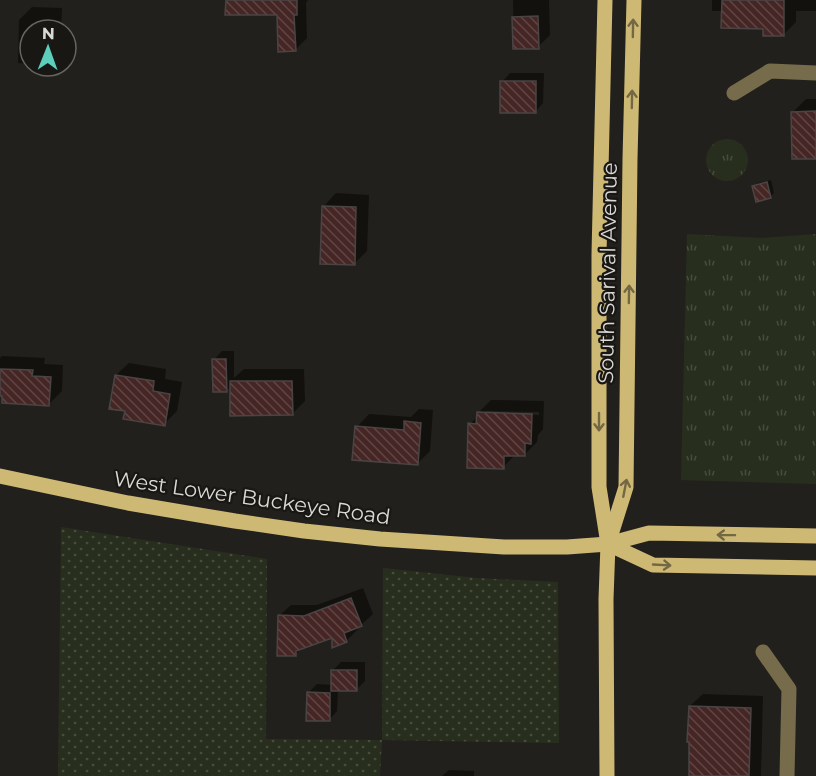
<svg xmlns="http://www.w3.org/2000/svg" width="816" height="776" viewBox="0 0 816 776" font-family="Montserrat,sans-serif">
<defs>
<pattern id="grass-dots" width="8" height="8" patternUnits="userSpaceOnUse" patternTransform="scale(1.5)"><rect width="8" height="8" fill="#282e1d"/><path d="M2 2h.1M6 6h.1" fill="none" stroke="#474c3d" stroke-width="1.8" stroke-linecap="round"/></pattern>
<pattern id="park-tufts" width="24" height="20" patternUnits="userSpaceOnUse" patternTransform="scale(1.5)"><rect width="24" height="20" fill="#282e1d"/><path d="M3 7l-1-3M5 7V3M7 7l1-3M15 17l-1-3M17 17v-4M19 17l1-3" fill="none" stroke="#474c3d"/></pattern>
<pattern id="building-back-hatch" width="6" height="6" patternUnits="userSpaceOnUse" patternTransform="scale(1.5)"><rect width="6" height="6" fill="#452625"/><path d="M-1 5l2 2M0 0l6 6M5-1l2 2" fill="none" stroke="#5f4544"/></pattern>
</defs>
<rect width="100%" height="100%" fill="#22201c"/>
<polygon fill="url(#grass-dots)" points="61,527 267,559 266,739 382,740 383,568 477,578 558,582 559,743 382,740 380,776 58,776"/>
<g fill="url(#park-tufts)">
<circle cx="727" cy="160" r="21"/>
<polygon points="687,234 762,238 816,234 816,484 681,480"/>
</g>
<g fill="#0007" fill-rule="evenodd">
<polygon points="227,0 308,0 306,3 307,38 295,50 279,13"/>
<polygon points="513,0 549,0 550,35 538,47 514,48"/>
<polygon points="712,0 816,0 816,11 796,11 796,22 783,35 723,11 712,11"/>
<polygon points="32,7 62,8 61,30 30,30 30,64 18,63 19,20"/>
<polygon points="510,73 544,73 543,103 535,112 502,82"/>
<polygon points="806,99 816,99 816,157 793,112"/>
<polygon points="771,180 774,193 770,197 754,187 758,183"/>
<polygon points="336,193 369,195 367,251 354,264 324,206"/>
<polygon points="222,351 234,351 234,378 244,369 304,369 305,401 292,414 231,386 226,391 214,360"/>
<polygon points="2,356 45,358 44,364 63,365 62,391 49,404 0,394 0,358"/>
<polygon points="129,363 166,369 165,379 182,382 177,411 164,424 126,410 116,375"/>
<path d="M491 400 544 401 543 429 538 435 537 442 525 454H516L503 467 470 424 478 416V413ZM487 411 539 412V415L484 414Z"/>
<polygon points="419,409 433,410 430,451 417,464 357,427 369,414 411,417"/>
<polygon points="363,588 373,614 361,625 357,627 358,629 346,641 333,636 303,647 295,655 279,616 291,605 317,605"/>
<polygon points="341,662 365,662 365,681 357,689 338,689 337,711 329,720 309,692 317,684 333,685 333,670"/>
<polygon points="703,694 763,696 761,776 691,776 690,706"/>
<polygon points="449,770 474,771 474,776 442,776"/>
</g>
<g fill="url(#building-back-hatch)" stroke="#4a4444" stroke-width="1.5">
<polygon points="226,0 297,0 297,15 294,15 296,51 278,52 277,15 225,15"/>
<polygon points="722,0 784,0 784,36 763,36 763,29 721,28"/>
<polygon points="538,16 539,49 513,49 512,17"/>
<rect x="500" y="81" width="36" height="32"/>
<polygon points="816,111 816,159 792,159 791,112"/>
<polygon points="767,182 771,198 756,202 752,186"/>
<polygon points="322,206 356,207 355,265 320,264"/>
<polygon points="212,359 226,359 227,392 213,392"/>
<polygon points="0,369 33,370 32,376 51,377 49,406 2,403 2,396 0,396"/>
<polygon points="115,375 154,381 153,391 170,394 165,426 123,419 125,411 109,409"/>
<polygon points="230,381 292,381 293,415 230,416"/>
<polygon points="477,412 532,414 531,444 525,443 525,456 504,456 504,469 467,468 468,423 476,424"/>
<polygon points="404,421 421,423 418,465 352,460 355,426 404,430"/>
<polygon points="351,598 362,626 344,633 347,642 332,648 332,638 296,651 296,656 277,656 278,615 304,616"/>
<rect x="331" y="670" width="26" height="21"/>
<polygon points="307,692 330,693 330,721 306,721"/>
<polygon points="689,706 751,708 749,776 689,776 689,742 687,742"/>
</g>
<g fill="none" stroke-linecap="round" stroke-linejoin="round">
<g stroke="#766c4c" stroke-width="15">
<polyline points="734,93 770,71 816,73"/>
<polyline points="763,652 789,689 787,776"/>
</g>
<g stroke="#ceb974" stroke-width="15">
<polyline points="605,0 599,254 599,487 608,544 606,599 607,776"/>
<polyline points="0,476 128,503 235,521 304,531 380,539 504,547 567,547 608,544 649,533 816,536"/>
<polyline points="609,541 626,487 630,159 634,0"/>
<polyline points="608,544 653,565 816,568"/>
</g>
</g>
<defs><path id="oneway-shaft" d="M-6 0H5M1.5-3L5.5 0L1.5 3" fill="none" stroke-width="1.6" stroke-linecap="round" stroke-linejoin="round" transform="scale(1.5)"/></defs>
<g stroke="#746844">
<use href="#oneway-shaft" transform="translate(633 28) rotate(-89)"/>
<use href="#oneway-shaft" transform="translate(632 99) rotate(-89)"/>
<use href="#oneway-shaft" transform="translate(629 294) rotate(-89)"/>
<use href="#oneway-shaft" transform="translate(599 422) rotate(90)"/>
<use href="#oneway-shaft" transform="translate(625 488) rotate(-79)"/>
<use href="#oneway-shaft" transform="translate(726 535) rotate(-179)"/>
<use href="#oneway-shaft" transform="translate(662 565) rotate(3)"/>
</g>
<g text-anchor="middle" stroke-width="4.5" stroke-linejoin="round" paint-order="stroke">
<g font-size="21" fill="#dad9d6" stroke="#191713">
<text transform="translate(608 273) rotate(-89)" y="7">South Sarival Avenue</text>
<text transform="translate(252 498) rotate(8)" y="7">West Lower Buckeye Road</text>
</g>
</g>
<g transform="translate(48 48) rotate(1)"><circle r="28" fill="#191713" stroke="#666561" stroke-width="1.5"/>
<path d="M0-4.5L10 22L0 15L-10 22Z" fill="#5ccebb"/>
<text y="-9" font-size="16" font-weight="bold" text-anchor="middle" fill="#dad9d6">N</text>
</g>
</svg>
